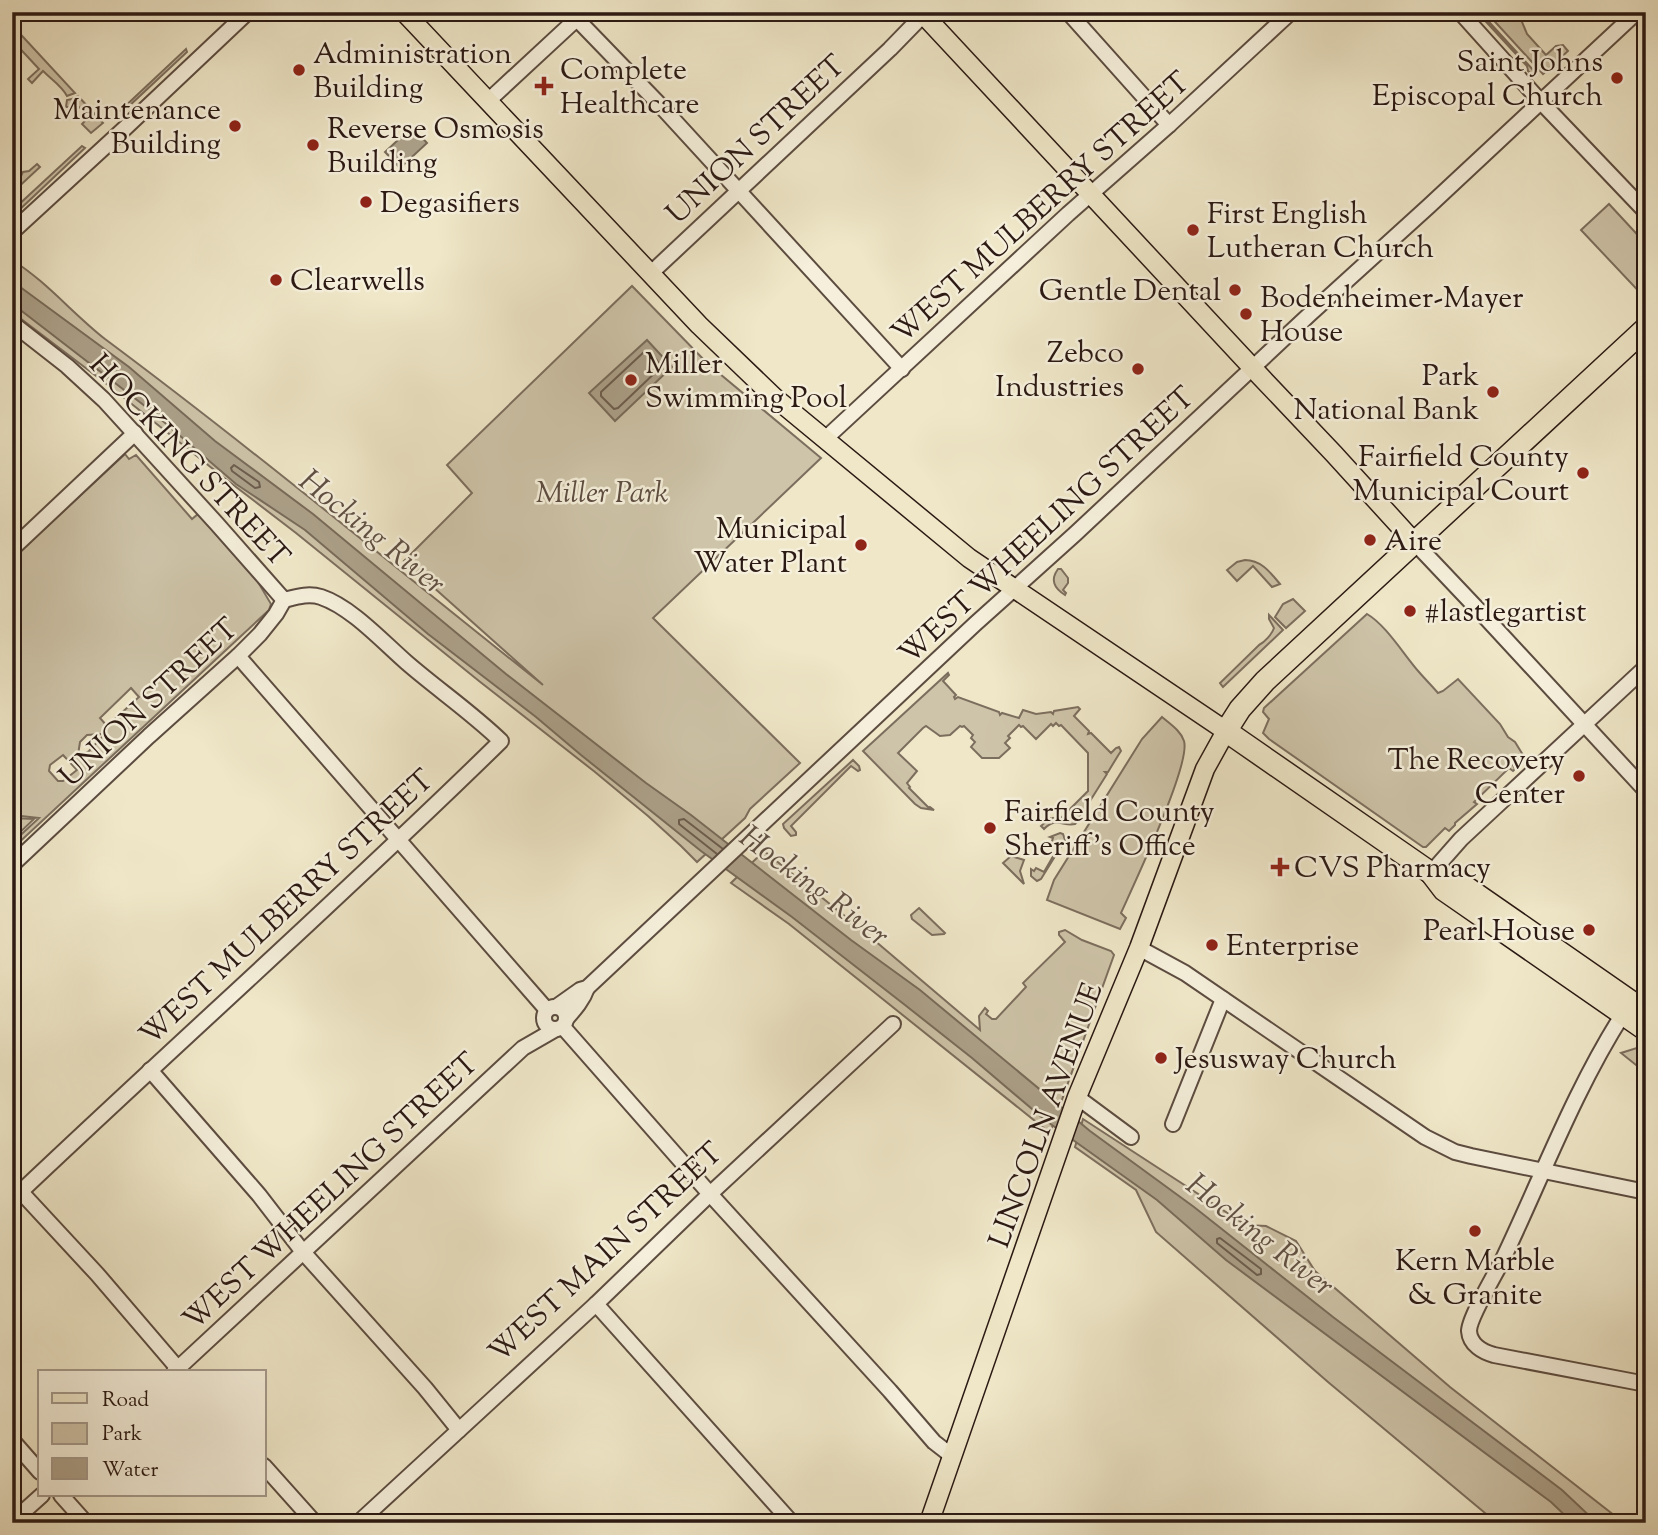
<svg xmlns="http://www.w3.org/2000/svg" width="1658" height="1535" viewBox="0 0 1658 1535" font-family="'Sorts Mill Goudy',serif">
<rect width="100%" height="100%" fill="#efe7c8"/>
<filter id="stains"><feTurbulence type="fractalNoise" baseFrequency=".00286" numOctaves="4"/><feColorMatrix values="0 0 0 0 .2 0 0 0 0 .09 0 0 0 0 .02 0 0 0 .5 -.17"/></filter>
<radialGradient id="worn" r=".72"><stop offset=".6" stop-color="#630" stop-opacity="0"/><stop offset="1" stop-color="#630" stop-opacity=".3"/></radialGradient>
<g fill="#cec4a9" stroke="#7c6e5e" stroke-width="2" fill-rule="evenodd">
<polygon points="1477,12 1480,12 1534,71 1534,73 1532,75 1528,71 1527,66"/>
<path d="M1486 12C1498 12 1509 14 1520 17L1527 34 1546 55 1556 46 1563 45 1568 51 1543 74Z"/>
<path d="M12 25 75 93 67 96C62 86 51 79 43 71L32 83 28 79 39 69 12 40Z"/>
<polygon points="186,49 187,52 127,108 124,112 120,111"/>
<polygon points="78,96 103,123 91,133 82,124 89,117 75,103 70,107 66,107 67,100 72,99"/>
<polygon points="82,146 85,148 17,212 14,211 14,209"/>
<path d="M37 164 40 167 12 193C12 182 20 181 23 172L29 171Z"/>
<polygon points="1609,204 1646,244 1646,299 1581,230"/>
<path d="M12 260C46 281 73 314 105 339 254 450 397 569 543 685L404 561 472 493 447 465 632 286 708 364 821 458 653 618 800 763 750 809 745 818 697 862 681 846 648 816 595 772 479 681 296 533 223 477 108 385 12 312Z"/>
<path d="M125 454 129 459 136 455 192 519 198 514 258 582 271 604 269 610 12 849V843L39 818 12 815V559ZM131 688 139 697 107 726 100 718ZM102 734 103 736 89 751 80 756 78 755 80 742 87 735ZM63 755 77 770 63 781H58L49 771 50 765Z"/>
<path d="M1245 560C1261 560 1270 572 1280 584L1272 587 1253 566 1237 581 1227 570 1237 562Z"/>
<path d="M1058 569H1061L1068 578V583L1063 590 1066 593 1065 595C1054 588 1050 580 1058 569Z"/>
<polygon points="1293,599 1305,611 1286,628 1275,617 1283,604"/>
<path d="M1367 614C1386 625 1404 655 1419 672 1425 679 1432 686 1438 693L1443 691 1458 679 1500 724 1508 737 1515 742 1523 755 1525 759 1521 763 1517 761 1513 765 1515 769 1513 771 1509 768 1474 802 1477 804 1455 823V825L1449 831 1445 828 1426 847H1423L1269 739 1263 733 1269 719 1263 712 1264 708Z"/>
<path d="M1269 615 1283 630 1223 687 1220 683 1259 645C1265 642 1272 634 1274 628L1269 619Z"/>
<path d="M948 673 949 675 943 681 956 695 954 697 955 699 958 697 999 712 1000 715 1002 713 1019 718 1023 710 1036 714 1051 712 1053 714 1054 711 1078 707 1080 709 1074 716 1089 731 1088 734 1091 733 1111 753 1116 748 1119 747 1121 751 1119 754 1108 772H1105L1107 774 1078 820 1075 819 1077 822 1075 824C1063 827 1056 816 1044 829L1041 826 1050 818 1051 819 1053 818 1056 820 1059 817 1061 818 1088 791V753L1061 725 1059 726 1056 723 1053 726 1051 724 1036 739 1023 726 1021 727 1019 725 1008 736 1010 738 1005 743 1010 748 999 758H982L971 747 975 742 971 738 973 735 964 726 962 727 960 726 950 735 940 736 926 726 923 728 898 753 917 771 907 783 910 787 909 788 929 808 930 807 934 810 921 808 915 804 863 751Z"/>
<path d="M1162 717C1170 724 1181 731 1184 741 1191 764 1134 884 1121 913L1126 918 1120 929 1047 900 1054 880 1142 739Z"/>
<polygon points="853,760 859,766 860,770 858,771 851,766 791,826 796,832 796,835 791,836 784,828 783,824"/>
<polygon points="12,818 34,819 12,840"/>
<polygon points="1060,833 1063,834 1065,840 1041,879 1037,881 1031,876 1031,869 1034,871 1036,868 1044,872 1059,846 1052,841 1053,838 1050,837"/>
<polygon points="764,851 861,929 980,1030 979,1016 985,1008 988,1011 986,1014 992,1019 996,1019 1026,987 1023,983 1065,942 1059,935 1059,932 1065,930 1082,940 1111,951 1114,955 1050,1133 789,924 731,883"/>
<polygon points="1011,856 1024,860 1020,871 1024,884 1003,863"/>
<polygon points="919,908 945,933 944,934 932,935 912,919 911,915"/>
<polygon points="1643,1046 1646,1048 1646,1073 1621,1053"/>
<polygon points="1083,1119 1246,1225 1266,1226 1296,1241 1315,1271 1450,1387 1624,1523 1497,1523 1328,1382 1156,1232 1136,1190 1075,1147"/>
</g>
<g fill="#aca18a" stroke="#786b5a" stroke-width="2">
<polygon points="412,127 427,143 400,168 385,152"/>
<polygon points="12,281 129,367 215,441 313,514 506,674 646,783 691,815 851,940 920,990 1090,1131 1194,1207 1333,1317 1562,1490 1597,1523 1573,1523 1551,1502 1226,1260 1157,1200 1045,1120 972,1058 905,1005 792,917 701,851 581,755 536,717 428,634 305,530 236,484 150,410 23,312 12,303"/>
<polygon points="647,340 672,367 615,421 589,393"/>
</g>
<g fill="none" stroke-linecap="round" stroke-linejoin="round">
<g stroke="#6c5d4e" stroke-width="2">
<path d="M645 351C651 352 660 362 660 368L618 408 614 409 601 396V392Z"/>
<polygon points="234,465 259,482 260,487 255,488 232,471 231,468"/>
<polyline points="717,854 679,824 679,820 684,819 723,849"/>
<polygon points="1220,1238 1261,1269 1261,1274 1257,1275 1217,1243 1217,1239"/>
</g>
<defs>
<g id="minor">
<polyline points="570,12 659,104 902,369"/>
<polyline points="1068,12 1169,125"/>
<polyline points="1460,12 1541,102 1646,212"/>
<polyline points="488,101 583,13"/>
<polyline points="12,232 123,130 248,12"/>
<polyline points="650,274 890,49 926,12"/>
<polyline points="12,323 67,366 104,400 217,524 284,600"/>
<polyline points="825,439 1068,214 1169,125 1291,12"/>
<polyline points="1415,543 1487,619 1646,791"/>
<polyline points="12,549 135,433"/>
<polyline points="238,656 547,1010"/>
<polyline points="12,865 149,736 238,656 260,634 276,614 284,600"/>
<polyline points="1431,873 1461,839 1646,667"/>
<polyline points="1139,948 1185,973 1425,1137 1455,1152 1471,1156 1646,1192"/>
<circle cx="555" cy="1018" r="11"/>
<polyline points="556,1007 580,990 587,988 975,624 1075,534 1310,314 1429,206 1637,12"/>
<path d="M1623 1014C1574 1091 1542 1177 1503 1259 1496 1273 1469 1318 1469 1331 1470 1345 1483 1352 1494 1355L1646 1384"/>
<path d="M566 1019C575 1009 583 1000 587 988"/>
<polyline points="563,1027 710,1194 890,1391 934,1442 952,1456"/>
<polyline points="150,1070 259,1195 303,1252 425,1388 459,1430"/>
<polyline points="1077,1097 1131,1137"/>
<polyline points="1173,1124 1223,999"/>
<polyline points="21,1192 97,1274 181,1372"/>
<path d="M12 1200C174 1046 341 898 501 741 471 712 437 689 406 662 382 641 351 607 321 597 308 593 296 597 284 600"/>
<polyline points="596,1304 792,1523"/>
<polyline points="174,1372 523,1048 556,1029"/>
<polyline points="12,1440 40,1472"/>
<polyline points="264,1466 315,1523"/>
<polyline points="61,1495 86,1523"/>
<polyline points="12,1522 42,1495"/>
<polyline points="358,1523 596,1304 710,1194 893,1024"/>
</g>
<g id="major">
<polyline points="404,12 699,325 774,397 969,558 1226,731 1205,769 1139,948 1077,1097 929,1523"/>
<polyline points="921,12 1261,377 1334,454 1415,543"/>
</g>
<g id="highway">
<polyline points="1646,328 1265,681 1240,709 1226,731 1431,873 1444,890 1646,1030"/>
<polyline points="1431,873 1453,878 1646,1012"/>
</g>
</defs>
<use href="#minor" stroke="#5c4c40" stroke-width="18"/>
<use href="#major" stroke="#2b1913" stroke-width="21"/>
<use href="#highway" stroke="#2b1913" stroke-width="24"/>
<use href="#minor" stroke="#f5efdb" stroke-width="14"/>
<use href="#major" stroke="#efe7c8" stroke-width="18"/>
<use href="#highway" stroke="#efe7c8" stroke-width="21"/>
</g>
<g fill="#8f2418" stroke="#f5efdb" stroke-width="2.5">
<circle cx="299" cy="70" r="7"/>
<circle cx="1617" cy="78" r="7"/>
<path d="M540.5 75.5h7v7h7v7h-7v7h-7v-7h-7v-7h7z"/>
<circle cx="235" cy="126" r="7"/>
<circle cx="313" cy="145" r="7"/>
<circle cx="366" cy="202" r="7"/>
<circle cx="1193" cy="230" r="7"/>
<circle cx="276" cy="280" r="7"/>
<circle cx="1235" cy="290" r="7"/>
<circle cx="1246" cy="314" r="7"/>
<circle cx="1138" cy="369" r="7"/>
<circle cx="631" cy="380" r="7"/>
<circle cx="1493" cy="392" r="7"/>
<circle cx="1583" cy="473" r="7"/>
<circle cx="1370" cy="540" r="7"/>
<circle cx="861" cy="545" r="7"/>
<circle cx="1410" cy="611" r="7"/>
<circle cx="1579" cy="776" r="7"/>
<circle cx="990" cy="828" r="7"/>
<path d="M1276.5 856.5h7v7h7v7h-7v7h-7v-7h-7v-7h7z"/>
<circle cx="1589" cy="930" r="7"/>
<circle cx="1212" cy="945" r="7"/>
<circle cx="1161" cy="1058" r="7"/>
<circle cx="1475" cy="1231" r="7"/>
</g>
<g text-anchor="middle" stroke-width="5" stroke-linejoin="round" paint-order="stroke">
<g font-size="30" fill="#2b1913" stroke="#f5efdb" text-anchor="start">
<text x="313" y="63">Administration<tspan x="313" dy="34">Building</tspan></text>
<text x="1603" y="71" text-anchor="end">Saint Johns<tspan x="1603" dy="34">Episcopal Church</tspan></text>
<text x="560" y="79">Complete<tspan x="560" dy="34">Healthcare</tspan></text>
<text x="221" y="119" text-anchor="end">Maintenance<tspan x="221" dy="34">Building</tspan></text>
<text x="327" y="138">Reverse Osmosis<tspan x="327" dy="34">Building</tspan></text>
<text x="380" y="212">Degasifiers</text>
<text x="1207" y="223">First English<tspan x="1207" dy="34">Lutheran Church</tspan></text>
<text x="290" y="290">Clearwells</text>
<text x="1221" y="300" text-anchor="end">Gentle Dental</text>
<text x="1260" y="307">Bodenheimer-Mayer<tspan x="1260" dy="34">House</tspan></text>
<text x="1124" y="362" text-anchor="end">Zebco<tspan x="1124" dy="34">Industries</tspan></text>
<text x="645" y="373">Miller<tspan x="645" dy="34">Swimming Pool</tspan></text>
<text x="1479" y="385" text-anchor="end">Park<tspan x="1479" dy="34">National Bank</tspan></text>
<text x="1569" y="466" text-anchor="end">Fairfield County<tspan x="1569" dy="34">Municipal Court</tspan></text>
<text x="847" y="538" text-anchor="end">Municipal<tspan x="847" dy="34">Water Plant</tspan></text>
<text x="1384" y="550">Aire</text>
<text x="1424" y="621">#lastlegartist</text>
<text x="1565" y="769" text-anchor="end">The Recovery<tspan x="1565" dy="34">Center</tspan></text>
<text x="1004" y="821">Fairfield County<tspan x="1004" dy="34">Sheriff's Office</tspan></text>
<text x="1294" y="877">CVS Pharmacy</text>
<text x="1575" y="940" text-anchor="end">Pearl House</text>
<text x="1226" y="955">Enterprise</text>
<text x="1175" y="1068">Jesusway Church</text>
<text x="1475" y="1270" text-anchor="middle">Kern Marble<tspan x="1475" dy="34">&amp; Granite</tspan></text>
</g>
<g font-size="30" fill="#2b1913" stroke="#f5efdb">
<text transform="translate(755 139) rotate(-43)" y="10">UNION STREET</text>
<text transform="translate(1040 207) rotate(-42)" y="10">WEST MULBERRY STREET</text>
<text transform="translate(190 460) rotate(47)" y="10">HOCKING STREET</text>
<text transform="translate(1046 525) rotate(-43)" y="10">WEST WHEELING STREET</text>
<text transform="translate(148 702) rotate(-43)" y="10">UNION STREET</text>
<text transform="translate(286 907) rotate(-43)" y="10">WEST MULBERRY STREET</text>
<text transform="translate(1045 1115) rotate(-70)" y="10">LINCOLN AVENUE</text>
<text transform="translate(330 1191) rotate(-43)" y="10">WEST WHEELING STREET</text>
<text transform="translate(605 1252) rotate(-43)" y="10">WEST MAIN STREET</text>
</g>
<g font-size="30" font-style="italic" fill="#5c4c40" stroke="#f5efdb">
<text x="602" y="502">Miller Park</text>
</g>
<g font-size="32" font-style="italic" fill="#5f4f43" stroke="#f5efdb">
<text transform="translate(373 531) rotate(39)" y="11">Hocking River</text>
<text transform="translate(815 885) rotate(37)" y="11">Hocking River</text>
<text transform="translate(1261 1234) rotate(38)" y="11">Hocking River</text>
</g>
</g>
<rect width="1658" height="1535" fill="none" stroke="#efe7c8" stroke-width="42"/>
<rect x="14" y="14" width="1630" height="1507" fill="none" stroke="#2b1913" stroke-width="3.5"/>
<rect x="21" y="21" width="1616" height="1493" fill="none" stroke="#2b1913" stroke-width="2"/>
<rect x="38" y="1370" width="228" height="126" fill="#f5efdb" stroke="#a4998b" stroke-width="2"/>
<rect x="52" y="1393" width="35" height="10" fill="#efe7c8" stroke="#a4998b" stroke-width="2"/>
<text x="102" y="1406" font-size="21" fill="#2b1913">Road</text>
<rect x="52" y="1423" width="35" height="21" fill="#cec4a9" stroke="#a4998b" stroke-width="2"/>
<text x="102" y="1440" font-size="21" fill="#2b1913">Park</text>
<rect x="52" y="1458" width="35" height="21" fill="#aca18a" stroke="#a4998b" stroke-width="2"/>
<text x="102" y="1476" font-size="21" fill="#2b1913">Water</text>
<rect width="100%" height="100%" filter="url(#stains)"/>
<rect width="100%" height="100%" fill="url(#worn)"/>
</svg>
